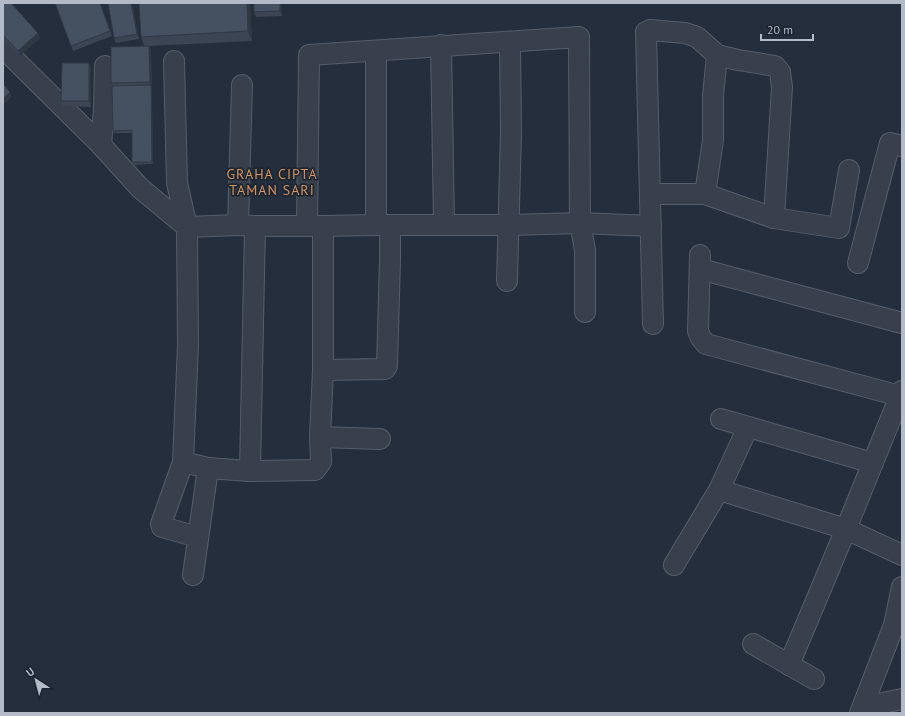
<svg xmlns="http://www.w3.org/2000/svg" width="905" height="716" viewBox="0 0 905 716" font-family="'PT Sans',sans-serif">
<rect width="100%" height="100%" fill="#242e3d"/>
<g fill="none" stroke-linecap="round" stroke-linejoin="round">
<defs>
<g id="minor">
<polyline points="441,45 444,224"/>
<polyline points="3,48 101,145 140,188 187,227 238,225 255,226 323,226 376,225 509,225 580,223 651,226"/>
<polyline points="174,61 177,183 187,227 188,345 183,462 208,468 250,471 315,470 321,462 320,437 323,370 323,226"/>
<polyline points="101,145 104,109 105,66"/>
<polyline points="650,194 705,194 774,218 782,87 780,72 775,66 738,60 717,55"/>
<polyline points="774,218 839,228 849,170"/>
<polyline points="238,225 242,85"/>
<polyline points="376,225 376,51"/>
<polyline points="307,226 309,55 579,37 580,223 585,250 585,312"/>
<polyline points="700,255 698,331 701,338 706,344 900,396"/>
<polyline points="858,263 890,143 902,146"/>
<polyline points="700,269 902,323"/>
<polyline points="507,281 511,132 510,42"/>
<polyline points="653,324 646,32 650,30 685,33 697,37 717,55 713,96 713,140 705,194"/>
<polyline points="323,370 385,369 387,366 390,260 390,225"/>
<polyline points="721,419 873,463"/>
<polyline points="748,427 719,490 846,529 902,391"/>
<polyline points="320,437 380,439"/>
<polyline points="183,462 161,524 162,527 198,537"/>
<polyline points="250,471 255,226"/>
<polyline points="674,565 719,490"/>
<polyline points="193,575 208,468"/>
<polyline points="753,644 814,679"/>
<polyline points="789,665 846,529 902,555"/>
<polyline points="863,707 902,699"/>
<polyline points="860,713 894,625 902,587"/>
</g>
</defs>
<use href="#minor" stroke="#565e6b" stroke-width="22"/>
<use href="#minor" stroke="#38404d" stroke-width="20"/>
</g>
<g fill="#3b4553">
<polygon points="3,3 38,33 40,38 20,56 3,38"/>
<polygon points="55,3 100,3 112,36 73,51"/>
<polygon points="132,3 139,39 116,43 114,38"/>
<polygon points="250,3 252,41 149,46 151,51 153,164 133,165 132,162 132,133 114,133 113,131 112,86 111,83 144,46 141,37"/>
<polygon points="281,3 282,16 256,17 254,12"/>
<polygon points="89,63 91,68 91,107 63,106 61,101"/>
</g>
<g fill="#303844">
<polygon points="131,3 132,3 139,39 137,34"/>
<polygon points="247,3 250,3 252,41 248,31"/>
<polygon points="280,3 281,3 282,16 280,11"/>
<polygon points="38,33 40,38 20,56 18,51"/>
<polygon points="149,46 151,51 153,164 152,162 151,85 150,82"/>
<polygon points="89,63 91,68 91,107 89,101"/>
<polygon points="10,92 12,97 3,105 3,99"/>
</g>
<g fill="#455061" stroke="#303844">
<polygon points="3,3 11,3 38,33 18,51 3,35"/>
<polygon points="55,3 100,3 110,31 71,46"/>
<polygon points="108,3 131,3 137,34 114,38"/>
<polygon points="139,3 247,3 248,31 141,37"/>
<polygon points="254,3 280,3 280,11 254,12"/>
<polygon points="149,46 150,82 111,83 111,47"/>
<polygon points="62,63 89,63 89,101 61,101"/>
<polygon points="3,84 10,92 3,99"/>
<polygon points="151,85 152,162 132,162 132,130 113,131 112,86"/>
</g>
<g text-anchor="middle" stroke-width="3.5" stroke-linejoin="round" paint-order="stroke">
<g font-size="14" letter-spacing="1" fill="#d39664" stroke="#1d2532">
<text x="272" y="179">GRAHA CIPTA<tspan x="272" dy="16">TAMAN SARI</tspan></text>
</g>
</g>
<rect width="905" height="716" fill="none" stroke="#b4bbc8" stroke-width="8"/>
<g transform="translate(36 680) rotate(324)" stroke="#1d2532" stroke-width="3" paint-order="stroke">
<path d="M0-3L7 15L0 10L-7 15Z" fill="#b4bbc8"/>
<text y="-6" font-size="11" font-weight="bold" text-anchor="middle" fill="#b4bbc8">U</text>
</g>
<path d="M761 34v6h52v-6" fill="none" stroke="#b4bbc8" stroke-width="2"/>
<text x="767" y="34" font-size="12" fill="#b4bbc8" stroke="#1d2532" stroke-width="3" paint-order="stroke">20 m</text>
</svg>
